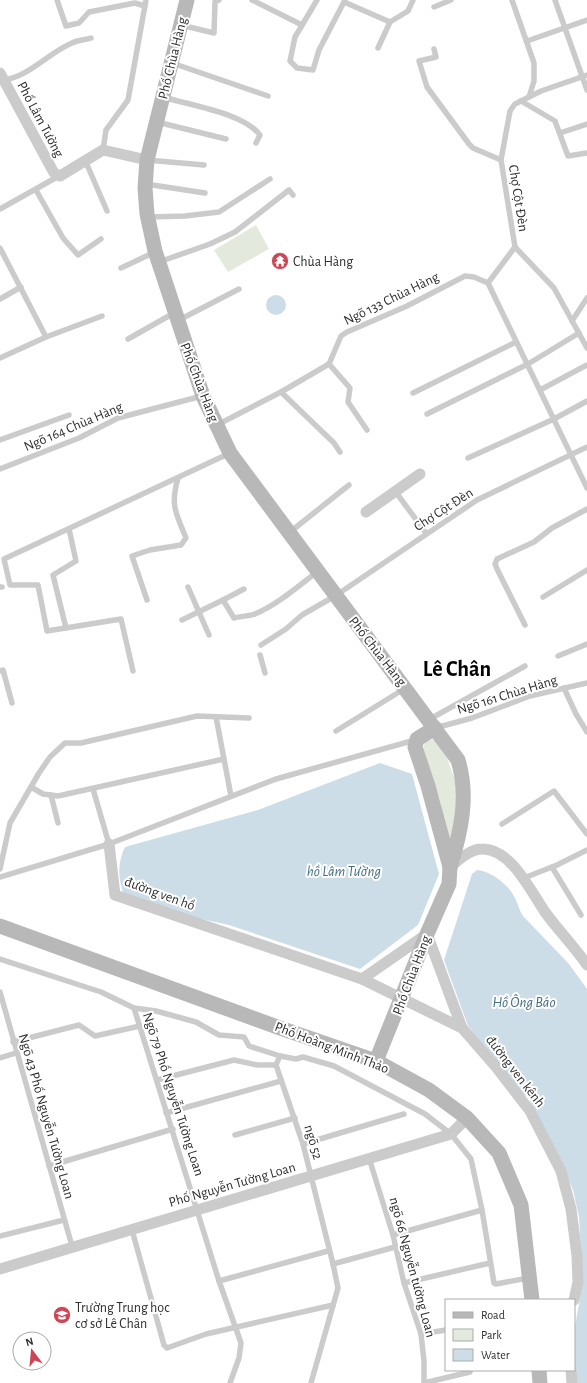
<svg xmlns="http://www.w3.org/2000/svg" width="587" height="1383" viewBox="0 0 587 1383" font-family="'Alegreya Sans',sans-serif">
<rect width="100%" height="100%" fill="#fff"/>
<g fill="#e4e9dd">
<polygon points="256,225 269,249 228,272 214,250"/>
<polygon points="434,739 443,746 459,792 451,841 444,839 440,800 422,753 425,742"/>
</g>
<g fill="#ccdde7">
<circle cx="276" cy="305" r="10"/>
<path d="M380 763 412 774 439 874 418 925 360 969 229 925 174 913 124 895C118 879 117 863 125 847L258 810Z"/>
<path d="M477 870C491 871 509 885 515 898 518 904 519 910 523 916L569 964 587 989V1383H577L574 1357V1331L583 1283 579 1217 573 1190 560 1158 528 1097 520 1092 468 1026 444 960 472 874Z"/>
</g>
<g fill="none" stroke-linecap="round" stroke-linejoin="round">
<g stroke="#cbcbcb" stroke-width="5.5">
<polyline points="57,0 66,26 79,23 89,12 135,3 145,6"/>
<polyline points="252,0 302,25"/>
<polyline points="317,0 295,37 290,61 297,68 313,70 319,50 345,0"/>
<polyline points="512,0 534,63 534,81 529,97 515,104 510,111 501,160 515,247 554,288 587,348"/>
<polyline points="555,0 587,90"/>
<polyline points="344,2 390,22"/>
<polyline points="434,7 451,0"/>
<polyline points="181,25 214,33 215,2 219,0"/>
<polyline points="527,41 587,20"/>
<polyline points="378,48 390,22 408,11 413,0"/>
<polyline points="434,49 436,57 419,61 427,87 469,144 473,148 501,160"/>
<polyline points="172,63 268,96"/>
<path d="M4 80C30 76 48 53 72 43 78 40 85 40 91 38"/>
<path d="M163 97C189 105 244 113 260 135L256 143"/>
<polyline points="529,97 541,91 587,75"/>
<polyline points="521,101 555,121 568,156 587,153"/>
<polyline points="157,122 226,139"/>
<polyline points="560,133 587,124"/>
<polyline points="103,150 106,130 128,100 146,0"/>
<polyline points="85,160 107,211"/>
<polyline points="147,160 204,165"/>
<polyline points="146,184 205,193"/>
<polyline points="36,190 63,238 78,255 101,239"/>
<polyline points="0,209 59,176"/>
<polyline points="148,217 185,216 219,212 270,179"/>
<polyline points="515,247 488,283 587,488"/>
<polyline points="0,248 46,337 0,358"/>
<polyline points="159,262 210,244 235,232 289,190 293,195"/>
<polyline points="121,268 155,252"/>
<polyline points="0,299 21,287"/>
<polyline points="179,320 239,289"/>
<polyline points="572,321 587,298"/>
<polyline points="46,337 102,316"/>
<polyline points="128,339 174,313"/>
<polyline points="329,364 350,388 348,402 367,430"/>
<polyline points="540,390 587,365"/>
<polyline points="281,392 334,443 340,452"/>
<polyline points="413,393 516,342"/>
<polyline points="427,414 528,364 579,333"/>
<polyline points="217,425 281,392 329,364 341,336 347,332 407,306 465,276 474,277 488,283"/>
<polyline points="0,440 69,415"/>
<polyline points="468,458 554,419 587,401"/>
<polyline points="0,469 79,438 118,418 202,396"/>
<polyline points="395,491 426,533"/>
<polyline points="290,532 349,485"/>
<polyline points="0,587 2,587"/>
<polyline points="188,587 209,635"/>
<polyline points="543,597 587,570"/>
<path d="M147 600 132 556 150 550 181 545 186 538C176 513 170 506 178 478"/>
<polyline points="223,600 244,589"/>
<path d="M182 620 223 600 234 618C241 616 251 616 255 614 277 605 297 587 317 572"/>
<polyline points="525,625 497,569 495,564 497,559 534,542 552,528 587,509"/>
<polyline points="66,628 53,575 76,561 69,529"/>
<polyline points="261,645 286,629 302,615 335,596 477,500 587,447"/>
<polyline points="260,655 265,673"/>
<polyline points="558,656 587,644"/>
<polyline points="0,671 3,670 12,703"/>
<polyline points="133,671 121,619 47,631 38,585 10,585 4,559 230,453"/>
<polyline points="564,688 576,714 587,732"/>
<polyline points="216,717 231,796"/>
<polyline points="430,719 525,666"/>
<polyline points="435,728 472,718 530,696 587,683"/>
<polyline points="336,731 404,689"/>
<polyline points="31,787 43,794 58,796 224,759"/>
<polyline points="93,789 109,844"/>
<polyline points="51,795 58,823"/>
<polyline points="502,824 554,791 587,834"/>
<polyline points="552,867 581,915"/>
<polyline points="0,869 10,823 39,773 50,757 65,743 81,743 197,716 249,718"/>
<polyline points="0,877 109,844 276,779 415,740"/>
<polyline points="524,878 557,865 587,850"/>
<polyline points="0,959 101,992 134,1008 156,1011 196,1022 219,1035 244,1037 249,1046 280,1056 296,1059 303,1057 334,1066 425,1114 451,1134 471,1159 482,1210 494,1283 496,1284 528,1278"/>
<polyline points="0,992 72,1246"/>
<polyline points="134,1008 219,1281 241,1343 239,1358 230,1383"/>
<polyline points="13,1042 79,1025 95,1036 140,1026"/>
<polyline points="280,1056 276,1065 303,1144 333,1264 395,1247"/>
<polyline points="0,1058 16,1053"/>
<polyline points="157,1080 234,1060 257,1065 276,1065"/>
<polyline points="166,1113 281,1081"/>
<polyline points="235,1135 295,1118"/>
<polyline points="303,1144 404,1114"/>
<polyline points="369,1158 393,1235 404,1283 421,1334 424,1361 424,1383"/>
<polyline points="49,1166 173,1129"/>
<polyline points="132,1230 164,1345 167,1348 206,1334 333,1305"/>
<polyline points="393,1235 482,1210"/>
<polyline points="0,1236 64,1220"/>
<polyline points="219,1281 328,1251"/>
<polyline points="404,1283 490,1263"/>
<polyline points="421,1334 446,1330"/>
<polyline points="311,1383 338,1288 333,1264"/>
<polyline points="424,1383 470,1372"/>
</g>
<g stroke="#cbcbcb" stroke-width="11">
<polyline points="0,73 54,173 60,176 103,150 147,160"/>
<polyline points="366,512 420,474"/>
<polyline points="109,844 115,895 362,979 427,934 462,1028 496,1067 530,1111 561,1171 571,1209 577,1256 578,1282 574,1300"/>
<path d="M450 867C459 860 470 849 482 849 511 848 531 892 545 912 558 930 574 946 587 965"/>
<polyline points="362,979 462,1028"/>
<polyline points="0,1269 451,1134 467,1118"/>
<polyline points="571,1370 572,1383"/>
</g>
<g stroke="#b8b8b8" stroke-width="15">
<path d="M187 0 147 160 145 188 147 214 155 251 203 396 230 453 458 760C469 796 461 832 450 867"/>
<polyline points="0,926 280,1028 376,1061 429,1090 467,1118 499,1153 521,1205 532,1300"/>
<polyline points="376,1061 427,934 449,884 450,867 428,786 415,747 417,739 435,728"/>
<polyline points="539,1370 540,1383"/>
</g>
</g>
<defs>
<symbol id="temple-disc" viewBox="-11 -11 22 22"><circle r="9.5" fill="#ce4656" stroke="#fff"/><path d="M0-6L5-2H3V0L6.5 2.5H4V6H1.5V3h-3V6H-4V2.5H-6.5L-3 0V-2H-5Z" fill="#fff"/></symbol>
<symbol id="school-disc" viewBox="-11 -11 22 22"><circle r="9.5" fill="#ce4656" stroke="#fff"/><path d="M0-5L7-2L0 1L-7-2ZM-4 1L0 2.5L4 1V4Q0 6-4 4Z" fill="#fff"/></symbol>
</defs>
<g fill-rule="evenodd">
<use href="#temple-disc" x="270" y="251" width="20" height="20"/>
<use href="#school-disc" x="52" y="1305" width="20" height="20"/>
</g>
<g text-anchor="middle" stroke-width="4" stroke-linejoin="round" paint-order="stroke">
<g font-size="14" fill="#2e2e2e" stroke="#fff">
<text transform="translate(172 58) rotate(-76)" y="5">Phố Chùa Hàng</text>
<text transform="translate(41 119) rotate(62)" y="5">Phố Lâm Tường</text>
<text transform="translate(519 198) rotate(81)" y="5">Chợ Cột Đèn</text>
<text transform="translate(391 298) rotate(-26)" y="5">Ngõ 133 Chùa Hàng</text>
<text transform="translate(200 382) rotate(69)" y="5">Phố Chùa Hàng</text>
<text transform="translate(73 426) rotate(-23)" y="5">Ngõ 164 Chùa Hàng</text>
<text transform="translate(443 509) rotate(-33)" y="5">Chợ Cột Đèn</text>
<text transform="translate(378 651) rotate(52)" y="5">Phố Chùa Hàng</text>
<text transform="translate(507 694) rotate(-17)" y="5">Ngõ 161 Chùa Hàng</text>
<text transform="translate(160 893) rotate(20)" y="5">đường ven hồ</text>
<text transform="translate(411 975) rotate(-69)" y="5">Phố Chùa Hàng</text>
<text transform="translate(332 1047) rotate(21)" y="5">Phố Hoàng Minh Thảo</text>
<text transform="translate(516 1071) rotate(52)" y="5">đường ven kênh</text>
<text transform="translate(174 1094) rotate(72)" y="5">Ngõ 79 Phố Nguyễn Tường Loan</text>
<text transform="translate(47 1116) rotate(74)" y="5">Ngõ 43 Phố Nguyễn Tường Loan</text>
<text transform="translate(314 1142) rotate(74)" y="5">ngõ 52</text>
<text transform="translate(232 1184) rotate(-16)" y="5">Phố Nguyễn Tường Loan</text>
<text transform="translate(413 1267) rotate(75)" y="5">ngõ 66 Nguyễn tường Loan</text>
</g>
<g font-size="14" fill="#2e2e2e" stroke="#fff" text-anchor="start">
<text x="293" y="266">Chùa Hàng</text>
<text x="75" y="1312">Trường Trung học<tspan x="75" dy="16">cơ sở Lê Chân</tspan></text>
</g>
<g font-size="15" font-style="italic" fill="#466f85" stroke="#fff">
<text x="344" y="876">hồ Lâm Tường</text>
<text x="524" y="1007">Hồ Ông Báo</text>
</g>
<g font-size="22" font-weight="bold" fill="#000" stroke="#fff">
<text x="457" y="676">Lê Chân</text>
</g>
</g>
<rect x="445" y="1299" width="130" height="72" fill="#ffffff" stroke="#ababab"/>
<rect x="453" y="1312" width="20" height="6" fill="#b8b8b8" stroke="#ababab"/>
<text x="481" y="1319" font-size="12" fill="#2e2e2e">Road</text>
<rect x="453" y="1329" width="20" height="12" fill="#e4e9dd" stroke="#ababab"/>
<text x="481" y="1339" font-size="12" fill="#2e2e2e">Park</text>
<rect x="453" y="1349" width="20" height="12" fill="#ccdde7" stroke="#ababab"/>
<text x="481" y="1359" font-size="12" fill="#2e2e2e">Water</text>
<g transform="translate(32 1351) rotate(344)"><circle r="19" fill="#ffffff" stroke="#ababab"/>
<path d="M0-3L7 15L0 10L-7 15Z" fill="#ce4656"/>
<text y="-6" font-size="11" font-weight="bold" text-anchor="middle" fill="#2e2e2e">N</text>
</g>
</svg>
